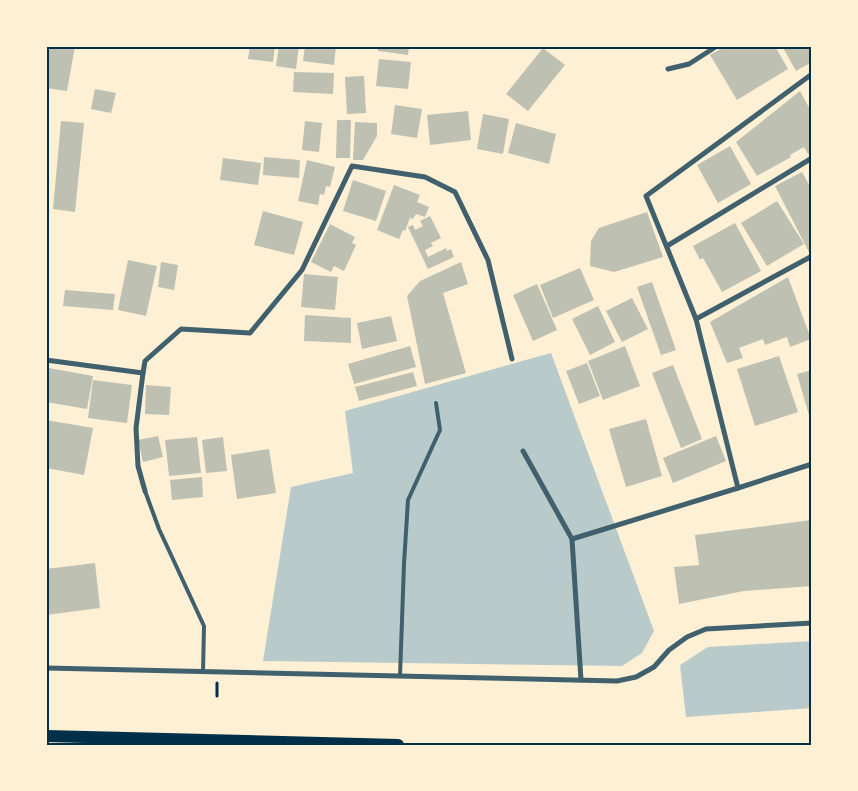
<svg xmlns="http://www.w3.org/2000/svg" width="858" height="791" viewBox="0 0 858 791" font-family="Arial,sans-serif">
<rect width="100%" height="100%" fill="#fdf0d5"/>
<g fill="#b9caca">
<polygon points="551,353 654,631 642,653 622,666 263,661 291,487 353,473 345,411"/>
<polygon points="812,641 812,708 686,717 680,665 708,647"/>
</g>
<g fill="#bec0b2">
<polygon points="50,46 75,46 67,91 46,88 46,69"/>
<polygon points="250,46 275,46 273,62 248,59"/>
<polygon points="279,46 299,46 296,69 276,66"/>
<polygon points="305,46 336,46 334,65 303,61"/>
<polygon points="378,46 409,46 408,55 378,51"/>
<polygon points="726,46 775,46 788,69 737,100 710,55"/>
<polygon points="782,46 812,46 812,62 796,71"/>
<polygon points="543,48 565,65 528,111 506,94"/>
<polygon points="379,59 411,62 408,89 376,86"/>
<polygon points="294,72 334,73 333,94 293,92"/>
<polygon points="364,76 366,113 347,114 345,77"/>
<polygon points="95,89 116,93 111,113 91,109"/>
<polygon points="800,91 812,113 812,151 808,154 804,147 790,155 791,157 757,176 736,142"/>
<polygon points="395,105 422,109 417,138 391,134"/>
<polygon points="468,111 471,140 430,145 427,115"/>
<polygon points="483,114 509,119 503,154 477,149"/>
<polygon points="337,120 351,120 350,158 336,158"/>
<polygon points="61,121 84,123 75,212 53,209"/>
<polygon points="305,121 322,123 319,152 302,150"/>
<polygon points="355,122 377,123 377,136 363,160 353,160"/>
<polygon points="516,123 556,134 549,164 508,153"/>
<polygon points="730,146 751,184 718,203 697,165"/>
<polygon points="264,157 300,160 299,178 263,175"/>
<polygon points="223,158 261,163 258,185 220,180"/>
<polygon points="307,160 335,167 330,187 326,186 324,195 320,194 318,205 298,201"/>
<polygon points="802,172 812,190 812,251 809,252 775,186"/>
<polygon points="353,180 386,191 376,221 343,211"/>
<polygon points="394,185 420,195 417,202 429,207 425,217 416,214 413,219 410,218 405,231 403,230 399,239 377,230"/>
<polygon points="777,201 804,244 767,266 741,223"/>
<polygon points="263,211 303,222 294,255 254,245"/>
<polygon points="647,212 663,257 614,272 590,266 591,241 599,228"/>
<polygon points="430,216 441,238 431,243 433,246 425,250 428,257 446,248 447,251 451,249 454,257 428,269 408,227 413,225 415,230 423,226 420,221"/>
<polygon points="735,223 761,271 722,292 703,258 700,260 693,246"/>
<polygon points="330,224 355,237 352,243 356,245 344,271 334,266 331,272 311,262"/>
<polygon points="128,260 157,266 146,316 118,310"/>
<polygon points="161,262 178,265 174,290 158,287"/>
<polygon points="461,262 468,284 443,293 466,373 425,384 407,296 420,281"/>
<polygon points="580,268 594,300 553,318 540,285"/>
<polygon points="304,274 338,277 335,310 301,307"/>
<polygon points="788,277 811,339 790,347 787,337 765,345 763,339 739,348 743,358 727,363 710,322"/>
<polygon points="652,282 676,350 661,355 637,287"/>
<polygon points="537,284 557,330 533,341 513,295"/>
<polygon points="65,290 115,294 113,310 63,306"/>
<polygon points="632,298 648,329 622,342 606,311"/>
<polygon points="598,306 615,342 590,355 572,319"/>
<polygon points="305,315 351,318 351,343 304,341"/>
<polygon points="391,316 397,341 362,349 357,323"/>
<polygon points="410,346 416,367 354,384 348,364"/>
<polygon points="625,346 640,386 603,400 588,361"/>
<polygon points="779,356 798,412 755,426 737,369"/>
<polygon points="587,363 600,396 579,404 566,371"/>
<polygon points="673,365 702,439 681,448 652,373"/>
<polygon points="49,368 93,376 87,409 46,402 46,382"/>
<polygon points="812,370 812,422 811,422 797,374"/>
<polygon points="413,372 417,386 359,401 355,387"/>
<polygon points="93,380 132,385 127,423 88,418"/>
<polygon points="146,385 171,387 169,415 145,414"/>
<polygon points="646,419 662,476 626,487 609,429"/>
<polygon points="46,420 93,428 84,475 46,468"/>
<polygon points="158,436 163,457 143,462 138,440"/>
<polygon points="716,436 726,461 673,483 663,458"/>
<polygon points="197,437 201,473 169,476 165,440"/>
<polygon points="223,437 227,471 206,473 202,440"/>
<polygon points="269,449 276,493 237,499 231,455"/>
<polygon points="202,477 203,497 172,500 170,480"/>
<polygon points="812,520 812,586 744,591 679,604 674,567 699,565 695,535"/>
<polygon points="95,563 100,608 46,615 46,569"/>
</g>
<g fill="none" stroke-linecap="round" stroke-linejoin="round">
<polyline stroke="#003049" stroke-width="3" points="217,683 217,696"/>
<g stroke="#3f606c" stroke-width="4">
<polyline points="145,491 159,529 204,626 203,672"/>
<polyline points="400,676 404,564 408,500 440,430 436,403"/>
</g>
<g stroke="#3f606c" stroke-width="5">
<polyline points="668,69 689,64 717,46"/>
<polyline points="667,246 812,158"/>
<polyline points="696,319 812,256"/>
<polyline points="46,360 143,373"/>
<polyline points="523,451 572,539 581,680"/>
<polyline points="738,488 696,319 646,196 812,74"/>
<polyline points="145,491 138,466 136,428 143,373 145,361 181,329 250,333 302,270 352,166 425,177 455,192 488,260 512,359"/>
<polyline points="572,539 738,488 812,464"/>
<polyline points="46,668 617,681 636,677 654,667 669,650 687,637 706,629 812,623"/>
</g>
<polyline stroke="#003049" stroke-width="12" points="46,736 398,745"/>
</g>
<rect width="858" height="791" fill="none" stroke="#fdf0d5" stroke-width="95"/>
<rect x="48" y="48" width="762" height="696" fill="none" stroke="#003049" stroke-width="2"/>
</svg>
